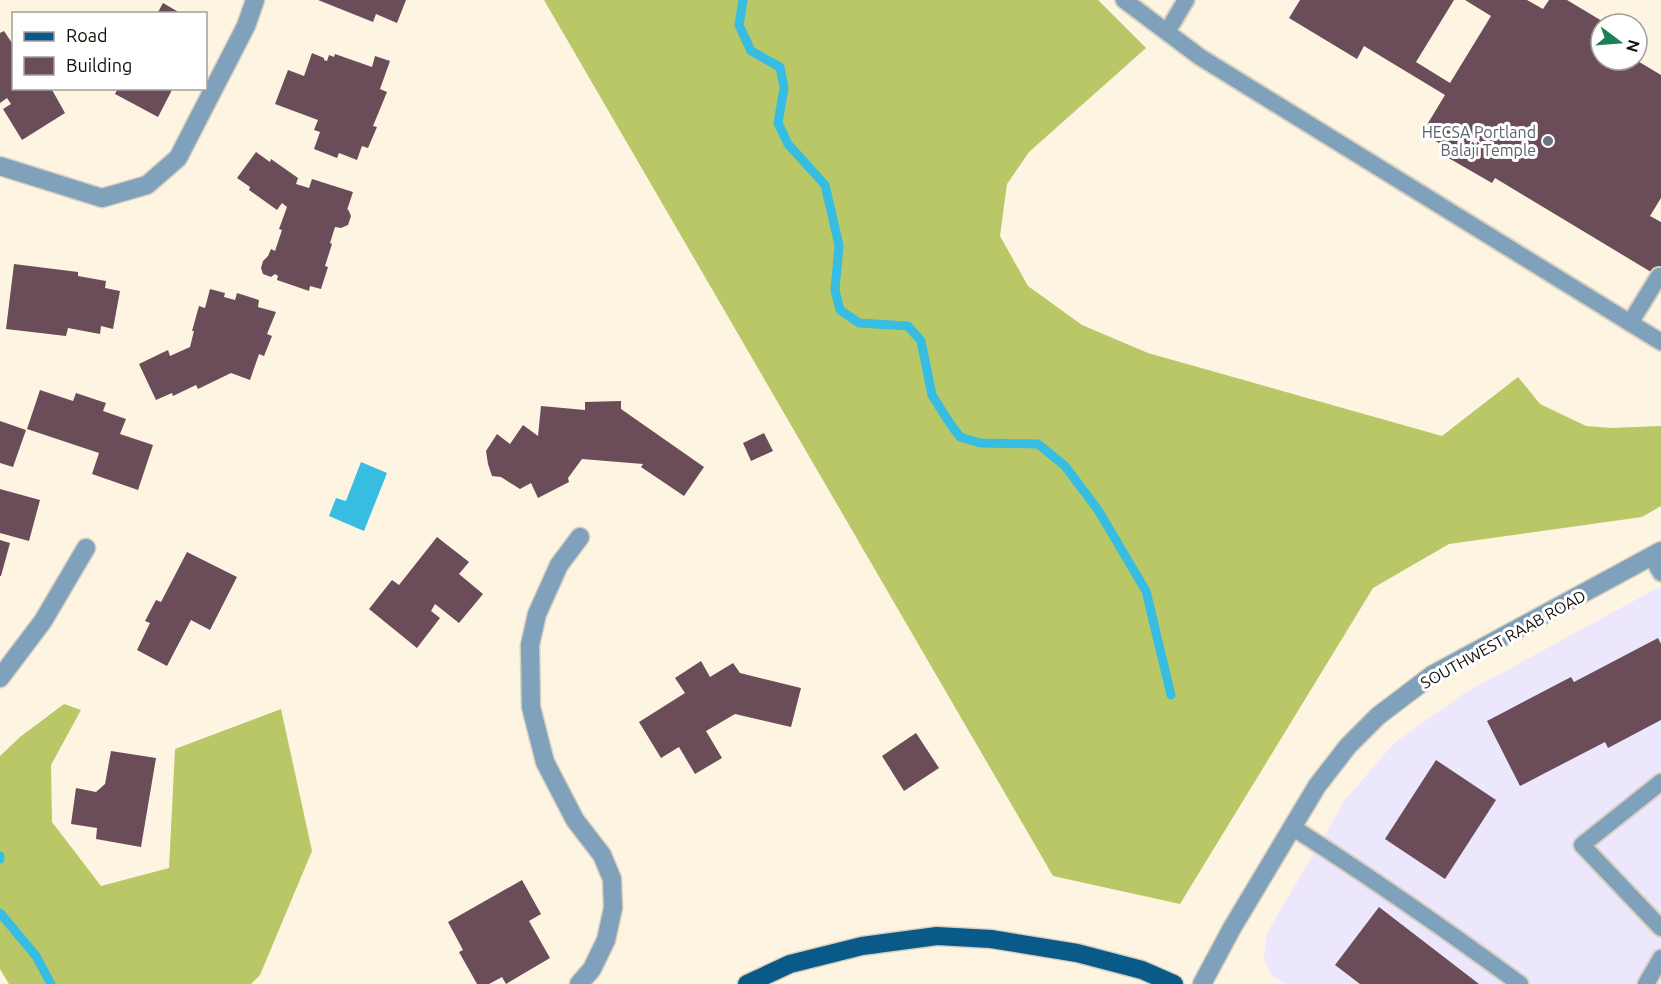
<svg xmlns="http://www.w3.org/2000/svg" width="1661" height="984" viewBox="0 0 1661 984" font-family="Ubuntu,sans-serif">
<rect width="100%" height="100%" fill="#fdf4e2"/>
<polygon fill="#ede7fe" points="1661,586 1661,984 1286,984 1270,974 1264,959 1267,933 1345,800 1395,742 1465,693"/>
<g fill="#bac767">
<polygon points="544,0 1098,0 1146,48 1029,152 1007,184 1000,236 1028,286 1082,325 1148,353 1442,436 1518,377 1540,404 1586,426 1611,428 1661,426 1661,506 1642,517 1449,544 1373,588 1180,904 1053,876"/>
<polygon points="64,704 81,710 51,765 52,822 101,886 169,868 175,749 281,709 312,851 260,975 251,984 9,984 0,969 0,756 20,737"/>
</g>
<polygon fill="#36bde1" points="361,462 387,473 364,531 329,516 336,498 346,501"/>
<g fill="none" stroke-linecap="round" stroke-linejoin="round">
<g stroke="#36bde1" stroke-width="9">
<polyline points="743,0 739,25 751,51 780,67 784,88 778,123 788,144 825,185 839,245 835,290 840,310 859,323 908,326 921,341 932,395 949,422 960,437 980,443 1038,444 1065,466 1098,510 1146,591 1171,695"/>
<polyline points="0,856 0,859"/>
<polyline points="0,913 36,956 51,984"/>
</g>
</g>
<g fill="#6a4d59">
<polygon points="318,0 406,0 397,23 376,14 373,22"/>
<polygon points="1300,0 1454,0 1416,62 1450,83 1491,16 1465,0 1527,0 1543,9 1549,0 1567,0 1607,24 1601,24 1601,60 1636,60 1661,75 1661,198 1650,216 1661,222 1661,278 1495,178 1492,183 1445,156 1449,149 1422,133 1445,95 1364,46 1357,59 1289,18"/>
<polygon points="163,3 182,14 157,14"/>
<polygon points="4,31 14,46 14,88 51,88 65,113 22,140 3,109 11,104 7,98 0,103 0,33"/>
<polygon points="312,53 324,58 324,60 327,61 329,55 334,57 335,54 372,67 375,56 390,61 380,89 387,92 373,126 377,127 368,148 362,146 357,160 339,153 337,158 314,149 320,132 314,130 318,120 275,104 288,70 304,76"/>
<polygon points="118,88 173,88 158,117 115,94"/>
<polygon points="256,152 270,162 271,159 298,178 296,184 309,188 312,179 353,192 347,210 348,209 351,216 348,225 341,228 335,227 330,243 332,244 325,266 328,267 321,289 310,286 309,291 277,280 278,276 275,274 271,277 263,274 261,268 263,261 268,256 271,249 275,251 282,230 279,229 287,207 282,203 277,210 249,190 250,187 237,178"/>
<polygon points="14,264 78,272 78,276 106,281 105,288 120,291 113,329 101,326 100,334 68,328 66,336 6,329"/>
<polygon points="210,289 225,293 224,297 235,300 237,293 259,300 258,307 276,312 267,334 272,336 264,356 259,354 250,380 231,373 198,389 196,385 173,396 172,393 156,400 139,364 168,350 170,356 190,347 194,331 192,331 199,306 205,308"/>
<polygon points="40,390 73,401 76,393 106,403 103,411 126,419 120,434 153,445 138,490 92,474 99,453 27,429"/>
<polygon points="621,401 621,409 704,467 684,496 641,467 643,464 582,459 568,478 569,482 538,498 531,483 520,489 501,477 492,476 488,464 486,451 497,434 510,444 523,425 538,436 541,406 585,410 585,402"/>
<polygon points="0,421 26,430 13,467 0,463"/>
<polygon points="764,433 773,451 751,461 743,443"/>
<polygon points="0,489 40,500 29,541 0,533"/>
<polygon points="437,537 469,562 459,574 483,594 459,623 435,604 431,611 440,618 417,648 369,609 392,580 399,585"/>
<polygon points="0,540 10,543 1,576 0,576"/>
<polygon points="187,552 237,577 210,630 191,620 167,666 137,650 150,623 145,621 156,600 161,602"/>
<polygon points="1658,638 1661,644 1661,720 1608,748 1605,742 1520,786 1487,721 1571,677 1574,682"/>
<polygon points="701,661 710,677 733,663 740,673 801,688 791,727 735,714 706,731 722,758 695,774 679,747 661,758 639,722 685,693 675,678"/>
<polygon points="916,733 939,768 904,791 882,756"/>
<polygon points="111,751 156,758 141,847 96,839 97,828 71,824 76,788 96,792 105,784"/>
<polygon points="1436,760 1496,800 1445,879 1385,839"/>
<polygon points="522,880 541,914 529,921 550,958 506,984 502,977 489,984 477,984 459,952 463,950 448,922"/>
<polygon points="1379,907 1479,984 1360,984 1335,965"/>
</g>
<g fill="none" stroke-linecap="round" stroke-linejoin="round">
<defs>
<g id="lane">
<polyline points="1124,0 1200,57 1661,342"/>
<polyline points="1167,32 1186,0"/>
<polyline points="1630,323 1659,276"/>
<polyline points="1651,556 1661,573"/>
<polyline points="1661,782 1582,845 1661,928"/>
<path d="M1292 827C1370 877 1445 929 1520 984"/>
<polyline points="1646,984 1661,958"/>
</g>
<g id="street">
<polyline points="0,166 102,198 147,185 178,158 246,26 255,0"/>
<polyline points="0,678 43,621 86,548"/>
<polyline points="579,984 592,969 606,940 613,908 612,879 602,855 575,820 545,762 531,707 530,645 537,614 559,565 580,537"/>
<polyline points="1202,984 1232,928 1317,786 1348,746 1378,716 1432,675 1661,551"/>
</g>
<polyline id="primary" points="747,984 790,964 862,946 937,936 991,939 1077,953 1142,970 1174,984"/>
</defs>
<use href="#lane" stroke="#d8cfbf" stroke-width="20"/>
<use href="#street" stroke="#d8cfbf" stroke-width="21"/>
<use href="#primary" stroke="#d8cfbf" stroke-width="21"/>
<use href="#lane" stroke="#7fa1bc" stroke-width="16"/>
<use href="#street" stroke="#7fa1bc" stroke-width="18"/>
<use href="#primary" stroke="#095a89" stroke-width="18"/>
</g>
<circle fill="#6b7280" stroke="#fff" stroke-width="2" cx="1548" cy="141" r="6"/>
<g text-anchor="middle" stroke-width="6" stroke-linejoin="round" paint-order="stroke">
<g font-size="16" fill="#5b616d" stroke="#fff" text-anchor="end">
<text x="1536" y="138">HECSA Portland<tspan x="1536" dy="18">Balaji Temple</tspan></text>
</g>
<g font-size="16" fill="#140f05" stroke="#fff">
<text transform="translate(1503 639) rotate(-29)" y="6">SOUTHWEST RAAB ROAD</text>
</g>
</g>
<rect x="12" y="12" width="195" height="78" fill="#ffffff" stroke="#a19f9b" stroke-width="1.5"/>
<rect x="24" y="32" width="30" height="9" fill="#095a89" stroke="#a19f9b" stroke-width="1.5"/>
<text x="66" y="42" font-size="18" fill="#140f05">Road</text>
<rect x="24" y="57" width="30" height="18" fill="#6a4d59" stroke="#a19f9b" stroke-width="1.5"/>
<text x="66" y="72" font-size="18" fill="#140f05">Building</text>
<g transform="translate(1619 42) rotate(106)"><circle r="28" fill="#ffffff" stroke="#a19f9b" stroke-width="1.5"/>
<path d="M0-4.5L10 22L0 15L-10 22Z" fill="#1c8059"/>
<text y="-9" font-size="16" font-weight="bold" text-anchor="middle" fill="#140f05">N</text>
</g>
</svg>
